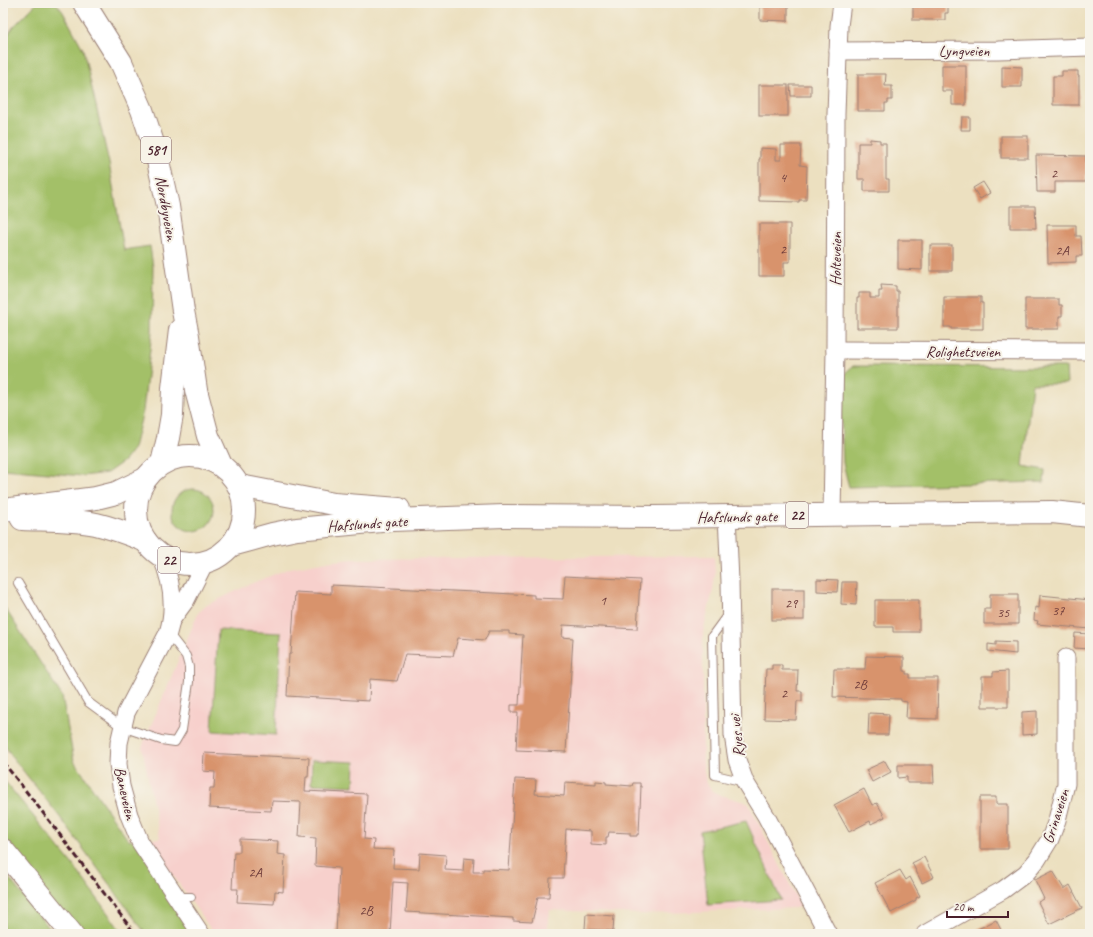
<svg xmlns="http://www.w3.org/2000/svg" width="1093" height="937" viewBox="0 0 1093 937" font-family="Caveat,sans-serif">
<rect width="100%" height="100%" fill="#f7f3e8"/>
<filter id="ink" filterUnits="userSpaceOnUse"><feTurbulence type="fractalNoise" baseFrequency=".025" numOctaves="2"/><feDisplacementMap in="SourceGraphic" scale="8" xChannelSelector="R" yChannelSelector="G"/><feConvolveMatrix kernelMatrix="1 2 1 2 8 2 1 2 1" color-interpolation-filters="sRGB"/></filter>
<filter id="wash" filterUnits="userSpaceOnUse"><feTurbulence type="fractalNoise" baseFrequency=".012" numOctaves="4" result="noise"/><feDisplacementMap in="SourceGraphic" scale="16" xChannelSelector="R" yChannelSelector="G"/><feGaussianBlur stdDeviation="0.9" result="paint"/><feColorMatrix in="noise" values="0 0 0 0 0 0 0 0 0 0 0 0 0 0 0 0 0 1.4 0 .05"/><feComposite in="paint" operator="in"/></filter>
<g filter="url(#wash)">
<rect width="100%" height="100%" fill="#ece0c0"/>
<polygon fill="#f7d0cc" points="714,556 715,575 713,590 703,633 703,763 705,777 707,783 712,790 718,794 748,803 801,906 795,908 642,914 550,910 547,934 214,934 149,841 152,839 160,838 142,747 198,613 207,605 255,582 290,568 316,563 353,559"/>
<g fill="#a3c067" stroke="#767049">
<polygon points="37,3 56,3 63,12 83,49 109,163 124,250 150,246 153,267 152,332 143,411 134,448 124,461 107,473 83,476 3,469 3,42 14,26"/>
<polygon points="853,366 1066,367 1067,384 1032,384 1023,466 1045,470 1044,482 849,487 843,463 840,393 845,373"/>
<circle cx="193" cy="510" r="21"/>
<polygon points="3,605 62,696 74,761 128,840 140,842 201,934 146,934 59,816 13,758 3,743"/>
<polygon points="218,630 281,633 276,735 212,731"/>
<polygon points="312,760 355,762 354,786 311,784"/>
<polygon points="3,779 73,865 123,934 72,934 3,850"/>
<polygon points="746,821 781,900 708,905 700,831"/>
<polygon points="3,871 54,934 3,934"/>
</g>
<g id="blocks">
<g fill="#d8936c">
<polygon points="760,3 788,3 788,21 760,20"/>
<polygon points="913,3 948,3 948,13 945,13 945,20 913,20"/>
<polygon points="942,65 966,65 966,105 952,105 952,91 942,91"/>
<polygon points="1002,66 1022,67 1022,87 1002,87"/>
<polygon points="1062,71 1078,71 1078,76 1079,76 1079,105 1053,105 1053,76 1062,76"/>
<polygon points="858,74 886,74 885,86 892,86 892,100 888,100 888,103 885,103 885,111 858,111"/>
<rect x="759" y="85" width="29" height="31"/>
<polygon points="790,85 811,85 811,96 791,96"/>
<polygon points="962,117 970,117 970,130 961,130"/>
<rect x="1001" y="136" width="27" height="22"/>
<polygon points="870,139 880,140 880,143 886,143 886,179 889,179 889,191 864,191 864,179 858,179 858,143 870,143"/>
<polygon points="781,145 801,145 800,165 807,166 806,200 799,200 799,202 759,201 759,159 760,159 760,148 776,149 776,160 781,160"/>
<polygon points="1036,155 1086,156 1086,182 1055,182 1055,192 1037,192"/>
<polygon points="983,182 990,193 980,199 973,188"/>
<polygon points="1010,206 1035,206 1036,228 1010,228"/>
<polygon points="759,224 790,224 790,262 784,262 784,276 759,276"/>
<polygon points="1047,225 1076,225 1076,236 1081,236 1082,256 1076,256 1076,262 1048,263"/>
<polygon points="898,240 922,240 922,270 898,269"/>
<rect x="930" y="245" width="22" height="26"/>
<polygon points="881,285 896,286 896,291 898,291 898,328 857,328 857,298 859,298 859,293 870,293 870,298 879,298 879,291 882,291"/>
<polygon points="944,297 981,297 981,303 983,303 983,329 951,329 951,327 944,327"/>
<polygon points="1025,299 1059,299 1059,305 1062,305 1062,316 1059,316 1059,329 1025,329"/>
<polygon points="565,576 640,580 637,629 563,625 562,637 573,638 566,752 516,750 518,712 511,712 511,705 519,705 523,635 509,634 509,631 489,631 485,640 458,638 453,656 405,654 397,681 370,679 369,701 287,696 289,654 291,654 295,592 331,594 331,585 534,595 534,598 563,599"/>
<polygon points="817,579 838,580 837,592 817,591"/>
<polygon points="842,582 857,582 856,605 841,604"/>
<rect x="772" y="589" width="32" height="31"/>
<polygon points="990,594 1018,594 1018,624 984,624 984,609 990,609"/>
<polygon points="1040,595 1090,600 1090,629 1037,624 1038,621 1034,620 1035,607 1039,608"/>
<polygon points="875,600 919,600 919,632 893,632 893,627 875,627"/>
<polygon points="1075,633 1090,634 1090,649 1074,648"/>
<polygon points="996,641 1016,642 1016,654 988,651 988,644 996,645"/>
<polygon points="866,656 904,657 904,671 906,671 906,674 910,674 910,678 938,678 937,719 906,718 907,702 901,701 901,699 833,697 834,669 865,669"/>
<polygon points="772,665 782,665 782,670 798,670 797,691 802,691 802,701 797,701 796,720 764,719 766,669 772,669"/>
<polygon points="1008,671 1008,707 982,707 982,676 993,676 993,672"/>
<polygon points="1037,711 1037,734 1022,735 1022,712"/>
<polygon points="869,713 889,714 888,735 868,735"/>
<polygon points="204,753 309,758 308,777 306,777 305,791 367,794 364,839 374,840 373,849 394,850 393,868 419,869 420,853 446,855 445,870 463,871 464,858 474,859 473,872 483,872 483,869 509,870 515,779 536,780 535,794 564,796 565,782 596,784 596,781 606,782 606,784 632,786 633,783 640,783 640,786 641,786 639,834 637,834 637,836 630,836 630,833 609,832 608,837 606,837 606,845 591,844 591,831 566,829 563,878 550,878 549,897 538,897 532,922 513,921 513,918 406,912 408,883 393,882 390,934 336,934 339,868 315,866 316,838 299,837 301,802 272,801 271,811 209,808 210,788 214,788 215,772 203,771"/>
<polygon points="885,761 891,772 872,782 866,770"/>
<polygon points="898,765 933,765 934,783 907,783 907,777 898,778"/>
<polygon points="864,789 872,805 877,803 885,817 871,824 870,821 849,832 834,805"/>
<polygon points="980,797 996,797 996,804 1008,804 1008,849 980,849"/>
<polygon points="240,839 278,841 277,854 285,855 283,892 275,891 274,904 237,902 238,889 232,889 234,852 240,852"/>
<polygon points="924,857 934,877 922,883 912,863"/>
<polygon points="900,870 906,880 910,877 920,896 916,898 916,900 891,913 875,883"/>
<polygon points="1053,871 1064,889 1070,885 1082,908 1049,924 1038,902 1044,899 1035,880"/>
<polygon points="586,914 614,916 613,931 585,929"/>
<polygon points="996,920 1003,934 980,934 978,929"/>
</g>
</g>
</g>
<g filter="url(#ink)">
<use href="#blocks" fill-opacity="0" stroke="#9b8076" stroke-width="1"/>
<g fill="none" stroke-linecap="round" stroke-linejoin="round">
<defs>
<g id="lane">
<polyline points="18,583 88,702 122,727 161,740 175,742 182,730 189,682 189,667 186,656 168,633"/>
<polyline points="728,614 712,636 715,775 745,782"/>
<polyline points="177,897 191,897"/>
</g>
<g id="street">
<polyline points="838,51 998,50 1090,47"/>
<polyline points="835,350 1090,351"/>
<polyline points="832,514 835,350 836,114 839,26 842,3"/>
<polyline points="727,515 730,581 733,735 737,760 745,782 766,816 828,934"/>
<path d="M161 556C172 581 176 607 168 633L126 713 119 743 118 764 121 786 129 815 140 842 201 934"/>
<polyline points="172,619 186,600 205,562"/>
<polyline points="925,934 1003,890 1026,873 1037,860 1050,839 1057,820 1066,784 1066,658"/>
</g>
<polyline id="secondary" points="3,850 72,934"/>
<g id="primary">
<polyline points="84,3 121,62 142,110 156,152 168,206 183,311 188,336 196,390 208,436 221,465"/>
<polyline points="162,463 168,438 172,415 173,388 180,330"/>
</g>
<g id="highway">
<circle cx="190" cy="510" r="54"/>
<polyline points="240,486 334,504 399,509"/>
<polyline points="3,510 96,498 116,493 145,479"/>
<path d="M22 519C46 520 72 519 96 524 113 528 129 534 146 541"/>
<polyline points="232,545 272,534 297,529 392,520 504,516 655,517 1052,512 1090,516"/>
</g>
</defs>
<use href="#lane" stroke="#9b8076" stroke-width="10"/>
<use href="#street" stroke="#9b8076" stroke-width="19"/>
<use href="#secondary" stroke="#9b8076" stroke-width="24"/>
<use href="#primary" stroke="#9b8076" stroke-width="24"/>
<use href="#highway" stroke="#9b8076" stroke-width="24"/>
<use href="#lane" stroke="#fff" stroke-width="8"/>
<use href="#street" stroke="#fff" stroke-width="17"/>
<use href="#secondary" stroke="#fff" stroke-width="22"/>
<use href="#primary" stroke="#fff" stroke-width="22"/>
<use href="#highway" stroke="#fff" stroke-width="22"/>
<polyline stroke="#4a1f2b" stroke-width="3" stroke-dasharray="6 3" stroke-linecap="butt" points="3,762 51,823 135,934"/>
</g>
</g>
<g text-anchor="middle" stroke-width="4" stroke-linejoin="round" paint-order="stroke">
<g font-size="14" fill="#6e3c3b">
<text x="1054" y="178">2</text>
<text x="783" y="182">4</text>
<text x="783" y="254">2</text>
<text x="1062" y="255">2A</text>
<text x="603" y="605">1</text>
<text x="791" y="608">29</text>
<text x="1058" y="615">37</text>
<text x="1003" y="617">35</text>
<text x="860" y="689">2B</text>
<text x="784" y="698">2</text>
<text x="255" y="877">2A</text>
<text x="366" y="915">2B</text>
</g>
<g fill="#f7f3e8" stroke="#7e5f64" stroke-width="1">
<rect x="141" y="137" width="30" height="26" rx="3"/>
<rect x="786" y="502" width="22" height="26" rx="3"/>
<rect x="158" y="547" width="22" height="26" rx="3"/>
</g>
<g font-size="15" font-weight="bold" fill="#4a1f2b">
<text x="156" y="155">581</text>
<text x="797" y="520">22</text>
<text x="169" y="565">22</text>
</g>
<g font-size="16" fill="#4a1f2b" stroke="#f7f3e8">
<text x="964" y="56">Lyngveien</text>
<text transform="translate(167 208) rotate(80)" y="6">Nordbyveien</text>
<text transform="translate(835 259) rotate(-89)" y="6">Holteveien</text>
<text x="963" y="357">Rolighetsveien</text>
<text transform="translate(737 516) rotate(-1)" y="6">Hafslunds gate</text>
<text transform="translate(367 523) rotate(-4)" y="6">Hafslunds gate</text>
<text transform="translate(736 736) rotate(-96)" y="6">Ryes vei</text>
<text transform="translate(126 793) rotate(77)" y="6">Baneveien</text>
<text transform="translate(1055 816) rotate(-72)" y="6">Grinaveien</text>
</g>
</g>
<rect width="1093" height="937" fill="none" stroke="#f7f3e8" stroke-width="16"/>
<path d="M947 911v6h61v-6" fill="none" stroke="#4a1f2b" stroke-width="2"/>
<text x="953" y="911" font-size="12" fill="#4a1f2b" stroke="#f7f3e8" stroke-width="3" paint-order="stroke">20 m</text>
</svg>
